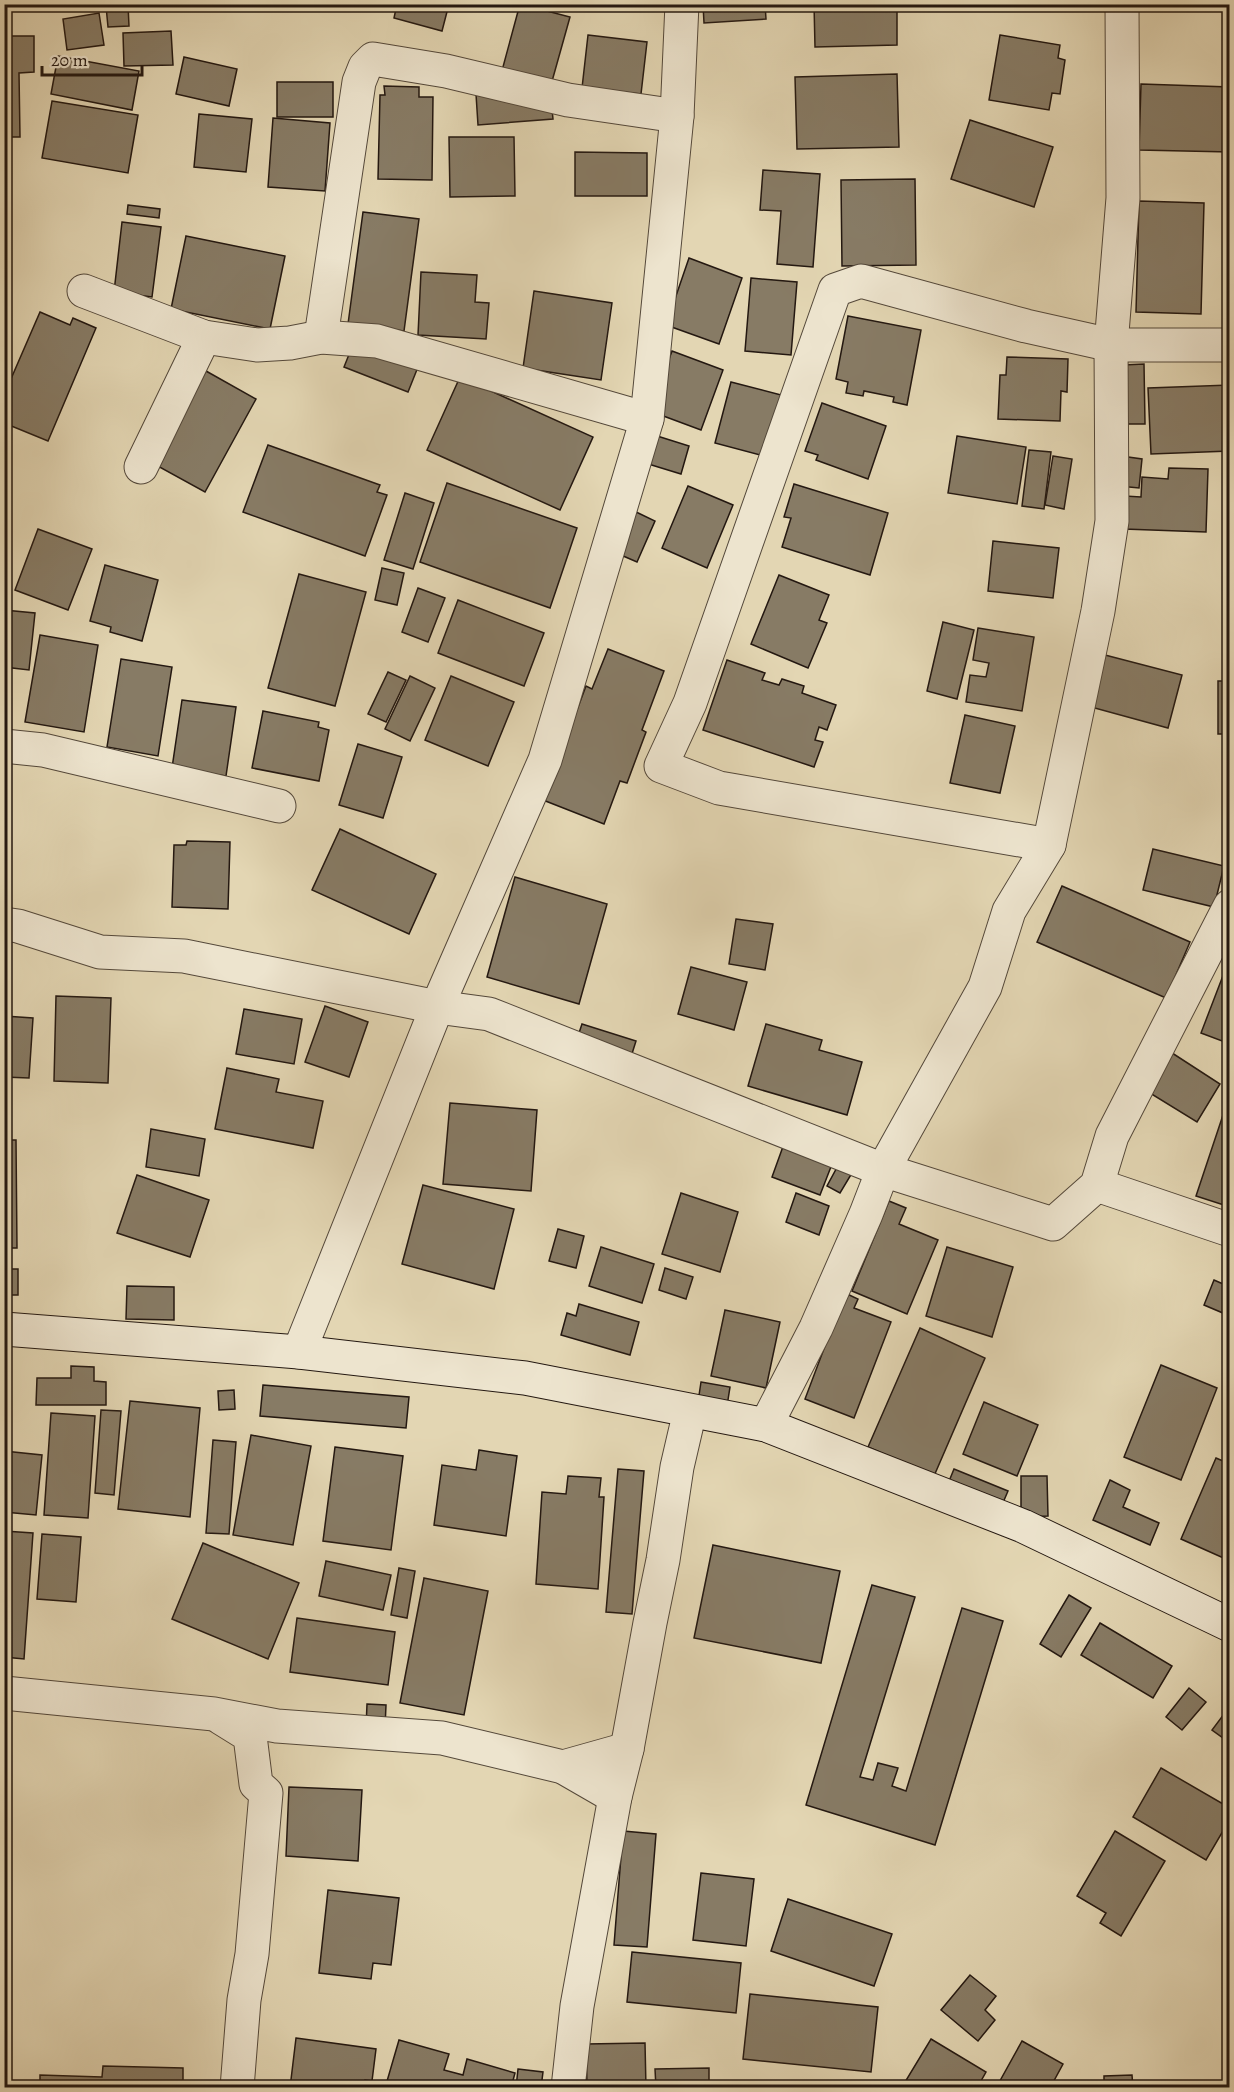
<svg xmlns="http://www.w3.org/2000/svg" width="1234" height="2092" viewBox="0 0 1234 2092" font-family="Alegreya,serif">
<rect width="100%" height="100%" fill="#e3d6b3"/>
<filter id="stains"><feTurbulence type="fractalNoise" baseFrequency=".00333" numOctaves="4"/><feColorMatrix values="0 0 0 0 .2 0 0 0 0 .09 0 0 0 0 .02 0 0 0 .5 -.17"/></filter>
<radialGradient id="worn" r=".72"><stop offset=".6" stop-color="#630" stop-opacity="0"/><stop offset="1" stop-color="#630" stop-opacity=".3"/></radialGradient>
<g fill="#877b65" stroke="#241811" stroke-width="1.5">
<polygon points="397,4 449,4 442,31 394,18"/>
<polygon points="520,4 570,17 549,92 500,78"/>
<polygon points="703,4 765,4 766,19 704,23"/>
<polygon points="814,4 897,4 897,45 815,47"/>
<rect x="1146" y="4" width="83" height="2"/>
<polygon points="128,5 129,26 108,27 106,6"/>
<polygon points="99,13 104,45 67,50 63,19"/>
<polygon points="171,31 173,65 124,66 123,33"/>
<polygon points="588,35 647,42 641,94 582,88"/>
<polygon points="1000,35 1060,45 1058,58 1065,60 1060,94 1052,93 1049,110 989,100"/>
<polygon points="4,36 34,36 34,72 19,73 20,137 4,137"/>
<polygon points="58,56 139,71 132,110 51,94"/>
<polygon points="184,57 237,69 229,106 176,94"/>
<polygon points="897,74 899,147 797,149 795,77"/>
<rect x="277" y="82" width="56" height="35"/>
<polygon points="1141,84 1230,87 1230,152 1139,150"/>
<polygon points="384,86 419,87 419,97 433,97 432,180 378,179 380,95 385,95"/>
<polygon points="476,94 551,100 553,119 478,125"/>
<polygon points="52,101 138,115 128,173 42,158"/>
<polygon points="199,114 252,119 246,172 194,167"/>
<polygon points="273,118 330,123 325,191 268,187"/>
<polygon points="970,120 1053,147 1034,207 951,179"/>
<polygon points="449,137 514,137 515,196 450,197"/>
<polygon points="575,152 647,153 647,196 575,196"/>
<polygon points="763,170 820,174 813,267 777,264 781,211 760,210"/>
<polygon points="915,179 916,265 842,266 841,180"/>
<polygon points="1139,201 1204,203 1201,314 1136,312"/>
<polygon points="128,205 160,209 159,218 127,214"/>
<polygon points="363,212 419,219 404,331 348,324"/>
<polygon points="122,222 161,227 152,297 114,292"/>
<polygon points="186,236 285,256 270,329 171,309"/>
<polygon points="1228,241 1230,241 1230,293 1229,293"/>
<polygon points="689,258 742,278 719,344 666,325"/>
<polygon points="421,272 477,275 475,302 489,303 486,339 418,335"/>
<polygon points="751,278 797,282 791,355 745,351"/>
<polygon points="534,291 612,303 601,380 523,368"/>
<polygon points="40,312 70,325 73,318 96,328 48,441 4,423 4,395"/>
<polygon points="848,316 921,330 907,405 893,402 894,397 864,391 863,396 846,393 848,382 836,379"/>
<polygon points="354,342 418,367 408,392 344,367"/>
<polygon points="672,351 723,370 701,430 650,411"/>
<polygon points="1007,357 1068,359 1067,392 1061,391 1060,421 998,419 1000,375 1006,375"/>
<polygon points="1144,364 1145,424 1124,424 1123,365"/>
<polygon points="206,371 256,399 205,492 154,464"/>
<polygon points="460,377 593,437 560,510 427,450"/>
<polygon points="731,382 785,396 768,457 715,443"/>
<polygon points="1230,385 1230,451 1151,454 1148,388"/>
<polygon points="822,403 886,426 868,479 816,460 818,455 805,451"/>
<polygon points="654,435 689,446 681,474 645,463"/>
<polygon points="957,436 1026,447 1017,504 948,493"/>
<polygon points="268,445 380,485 377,492 387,495 365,556 243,512"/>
<polygon points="1029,450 1051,452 1044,509 1022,506"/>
<polygon points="1053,456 1072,459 1064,509 1045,505"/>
<polygon points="1121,456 1142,459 1139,488 1119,486"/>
<polygon points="1169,468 1208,469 1206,532 1124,529 1125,496 1141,497 1142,477 1168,479"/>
<polygon points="447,483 577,528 550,608 420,562"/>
<polygon points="794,484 888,513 870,575 782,547 791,518 784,517"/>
<polygon points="688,486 733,505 707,568 662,548"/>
<polygon points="405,493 434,503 413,569 384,560"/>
<polygon points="632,510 655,521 637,562 614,552"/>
<polygon points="38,529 92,549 68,610 15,590"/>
<polygon points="993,541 1059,548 1053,598 988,591"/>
<polygon points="105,565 158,580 142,641 110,632 111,627 90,621"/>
<polygon points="382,568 404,573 397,605 375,600"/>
<polygon points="299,574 366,592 335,706 268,688"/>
<polygon points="779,575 829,595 819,620 827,623 808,668 751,644"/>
<polygon points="418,588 445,598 428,642 402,632"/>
<polygon points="458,600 544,633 524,686 438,653"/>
<polygon points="4,610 35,613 29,670 4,667"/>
<polygon points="943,622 974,630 957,699 927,691"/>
<polygon points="978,628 1034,637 1022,711 966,702 970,675 986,677 989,663 973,660"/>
<polygon points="40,635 98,645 84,732 25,722"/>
<polygon points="608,649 664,671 642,730 646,732 627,783 620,781 604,824 543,800 586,686 592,689"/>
<polygon points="1105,655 1182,675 1168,728 1091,707"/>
<polygon points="121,659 172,667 158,756 107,747"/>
<polygon points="727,660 765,673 762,680 779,685 782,679 804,686 802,693 836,705 827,730 819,727 815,740 823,742 814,767 703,730"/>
<polygon points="388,672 406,680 386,722 368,714"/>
<polygon points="410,676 435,688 410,741 385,729"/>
<polygon points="451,676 514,702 488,766 425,740"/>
<rect x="1218" y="681" width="12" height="53"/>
<polygon points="182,700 236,707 226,776 172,768"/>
<polygon points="263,711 319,722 318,727 329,730 319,781 252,768"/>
<polygon points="965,715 1015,726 1000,793 950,783"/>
<polygon points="358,744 402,757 383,818 339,805"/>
<polygon points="340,829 436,874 409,934 312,890"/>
<polygon points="187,841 230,842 228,909 172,907 174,845 186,845"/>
<polygon points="1153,849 1224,866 1214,907 1143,890"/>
<polygon points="515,877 607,904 579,1004 487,977"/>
<polygon points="1062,886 1190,942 1166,998 1037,942"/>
<polygon points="736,919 773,924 765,970 729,964"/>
<polygon points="691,967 747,982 734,1030 678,1014"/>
<polygon points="1224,973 1230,976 1230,1044 1201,1033"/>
<polygon points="56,996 111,998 108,1083 54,1081"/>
<polygon points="325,1006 368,1022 349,1077 305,1062"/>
<polygon points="244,1009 302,1019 294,1064 236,1054"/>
<polygon points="4,1016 33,1018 29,1078 4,1077"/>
<polygon points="582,1024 636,1041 630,1060 576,1042"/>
<polygon points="766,1024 822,1040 819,1050 862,1062 847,1115 748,1086"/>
<polygon points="1169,1051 1220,1084 1197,1122 1145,1090"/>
<polygon points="227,1068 279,1079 276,1092 323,1101 313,1148 215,1129"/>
<polygon points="1230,1094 1230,1207 1196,1196"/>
<polygon points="450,1103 537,1110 531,1191 443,1184"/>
<polygon points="151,1129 205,1139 199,1176 146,1167"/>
<polygon points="4,1140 16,1140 17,1248 4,1248"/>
<polygon points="785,1141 834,1159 820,1195 772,1177"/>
<polygon points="841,1160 855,1168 840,1193 827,1186"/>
<polygon points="137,1175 209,1200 190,1257 117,1233"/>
<polygon points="423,1185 514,1209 494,1289 402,1264"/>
<polygon points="681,1193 738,1212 720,1272 662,1254"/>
<polygon points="796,1193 829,1206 819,1235 786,1222"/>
<polygon points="889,1201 906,1208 899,1224 938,1240 907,1314 852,1291"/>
<polygon points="558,1229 584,1236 576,1268 549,1261"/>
<polygon points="601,1247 654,1264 642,1303 589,1286"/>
<polygon points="947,1247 1013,1267 992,1337 926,1316"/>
<polygon points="1230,1263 1230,1278 1224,1276"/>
<polygon points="665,1268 693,1277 686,1299 659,1290"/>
<rect x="4" y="1269" width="14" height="26"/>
<polygon points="1214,1280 1230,1287 1230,1316 1204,1305"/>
<polygon points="127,1286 174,1287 174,1320 126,1319"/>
<polygon points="845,1293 858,1299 854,1308 891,1322 854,1418 805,1399"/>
<polygon points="579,1304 639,1322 630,1355 561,1335 567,1313 576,1316"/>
<polygon points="725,1310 780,1322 766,1388 711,1376"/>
<polygon points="920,1328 985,1358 934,1476 868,1447"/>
<polygon points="1161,1365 1217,1388 1181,1480 1124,1457"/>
<polygon points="71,1366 94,1367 94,1381 106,1382 106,1405 36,1405 37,1378 71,1378"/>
<polygon points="701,1382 730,1387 727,1406 698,1402"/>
<polygon points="263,1385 409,1397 406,1428 260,1416"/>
<polygon points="234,1390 235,1409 219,1410 218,1391"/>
<polygon points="130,1401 200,1408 190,1517 118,1509"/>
<polygon points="984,1402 1038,1425 1017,1476 963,1454"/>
<polygon points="101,1410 121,1411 114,1495 95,1493"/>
<polygon points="51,1413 95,1416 88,1518 44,1515"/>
<polygon points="251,1435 311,1446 293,1545 233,1535"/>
<polygon points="213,1440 236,1442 229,1534 206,1533"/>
<polygon points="335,1447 403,1456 391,1550 323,1541"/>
<polygon points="479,1450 517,1456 506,1536 434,1525 442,1465 476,1470"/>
<polygon points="4,1451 42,1455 36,1515 4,1512"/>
<polygon points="1216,1458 1230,1464 1230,1556 1228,1560 1181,1539"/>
<polygon points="618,1469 644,1471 632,1614 606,1612"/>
<polygon points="954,1469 1008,1491 999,1512 945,1491"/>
<polygon points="568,1476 601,1478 599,1497 604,1497 598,1589 536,1584 542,1492 566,1494"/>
<polygon points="1021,1476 1047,1476 1048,1516 1021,1517"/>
<polygon points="1110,1480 1130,1490 1123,1507 1159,1523 1150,1545 1093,1520"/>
<polygon points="4,1531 33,1533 24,1659 4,1657"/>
<polygon points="42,1534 81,1537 76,1602 37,1599"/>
<polygon points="203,1543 299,1583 268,1659 172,1619"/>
<polygon points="713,1545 840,1571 821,1663 694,1638"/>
<polygon points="326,1561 391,1575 383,1610 319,1596"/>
<polygon points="399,1568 415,1571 407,1618 391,1615"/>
<polygon points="424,1578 488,1591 464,1715 400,1703"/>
<polygon points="872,1585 915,1597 860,1777 873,1780 878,1763 898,1768 892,1786 906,1791 962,1608 1003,1621 935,1845 806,1805"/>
<polygon points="1069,1595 1091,1608 1061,1657 1040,1644"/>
<polygon points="297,1618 395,1632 388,1685 290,1672"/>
<polygon points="1100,1623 1172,1666 1153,1698 1081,1655"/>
<polygon points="1189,1688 1206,1702 1182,1730 1166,1717"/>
<polygon points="367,1704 386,1705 385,1728 366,1728"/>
<polygon points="1230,1706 1230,1743 1212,1730"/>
<polygon points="1161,1768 1230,1808 1230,1819 1206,1860 1133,1817"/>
<polygon points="289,1787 362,1790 358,1861 286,1856"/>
<polygon points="623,1831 656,1834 647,1947 614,1945"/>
<polygon points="1115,1831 1165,1861 1121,1936 1100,1923 1106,1913 1077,1896"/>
<polygon points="701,1873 754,1879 746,1946 693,1940"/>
<polygon points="328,1890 399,1898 391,1965 373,1963 371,1979 319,1973"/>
<polygon points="788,1899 892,1934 874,1986 771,1951"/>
<polygon points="632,1952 741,1963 736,2013 627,2002"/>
<polygon points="970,1975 996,1996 985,2010 995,2020 978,2041 941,2010"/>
<polygon points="750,1994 878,2007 871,2072 743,2059"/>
<polygon points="4,2014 7,2014 5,2082 4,2082"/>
<polygon points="296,2038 376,2049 372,2081 365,2080 364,2088 290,2088"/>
<polygon points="931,2039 986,2072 977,2088 902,2087"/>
<polygon points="399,2040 449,2054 444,2070 463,2075 467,2059 515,2073 511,2088 385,2088"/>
<polygon points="1022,2041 1063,2064 1050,2088 996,2088"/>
<polygon points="645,2043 646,2088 587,2088 586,2044"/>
<polygon points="103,2066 183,2068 183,2088 40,2088 40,2075 102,2077"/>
<polygon points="709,2068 709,2088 656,2088 655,2069"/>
<polygon points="518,2069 543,2072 541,2088 516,2088"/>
<polygon points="1132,2075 1133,2088 1104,2088 1104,2076"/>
</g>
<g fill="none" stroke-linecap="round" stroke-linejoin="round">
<defs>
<g id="street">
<polyline points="84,291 204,337 257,345 290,343 321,337 377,341 647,419"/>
<polyline points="321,337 359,82 365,67 373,59 446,71 568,100 677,116"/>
<polyline points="141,467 204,337"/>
<polyline points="4,746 43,750 279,806"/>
<polyline points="1049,845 719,788 661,766 690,703 835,290 861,281 1026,326 1111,345 1230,345"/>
<polyline points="4,924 18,926 100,952 184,956 437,1007 489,1014 883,1170 1053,1224 1097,1185 1112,1136 1230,906"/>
<polyline points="1097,1185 1230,1230"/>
<polyline points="299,1352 437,1007 545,760 647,419 677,116 682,4"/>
<polyline points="766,1425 816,1328 866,1214 883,1170 985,987 1009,911 1049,845 1098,611 1112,521 1111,345 1123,198 1122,4"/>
<polyline points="4,1693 214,1714 277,1726 442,1738 563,1767 615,1797"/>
<polyline points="221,1718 250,1736 256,1784 266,1793 252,1954 244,2000 237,2088"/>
<polyline points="563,1767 627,1749"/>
<polyline points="568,2088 577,2006 615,1797 627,1749 650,1623 663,1560 677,1467 690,1411"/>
</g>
<polyline id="secondary" points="4,1329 299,1352 525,1378 766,1425 1023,1526 1230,1625"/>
</defs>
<use href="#street" stroke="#54483a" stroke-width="35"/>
<use href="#secondary" stroke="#241811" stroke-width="35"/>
<use href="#street" stroke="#ede4ce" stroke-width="33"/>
<use href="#secondary" stroke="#ede4ce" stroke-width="33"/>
</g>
<rect width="1234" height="2092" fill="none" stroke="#e3d6b3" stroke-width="24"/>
<rect x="6" y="6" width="1222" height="2080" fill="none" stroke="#241811" stroke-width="3"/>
<rect x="12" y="12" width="1210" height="2068" fill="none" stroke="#241811" stroke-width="1.5"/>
<path d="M42 66v9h100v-9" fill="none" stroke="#241811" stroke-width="3"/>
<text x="51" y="66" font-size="18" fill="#241811" stroke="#ede4ce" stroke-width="4.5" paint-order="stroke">20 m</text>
<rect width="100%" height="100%" filter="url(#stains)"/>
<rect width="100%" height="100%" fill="url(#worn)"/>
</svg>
